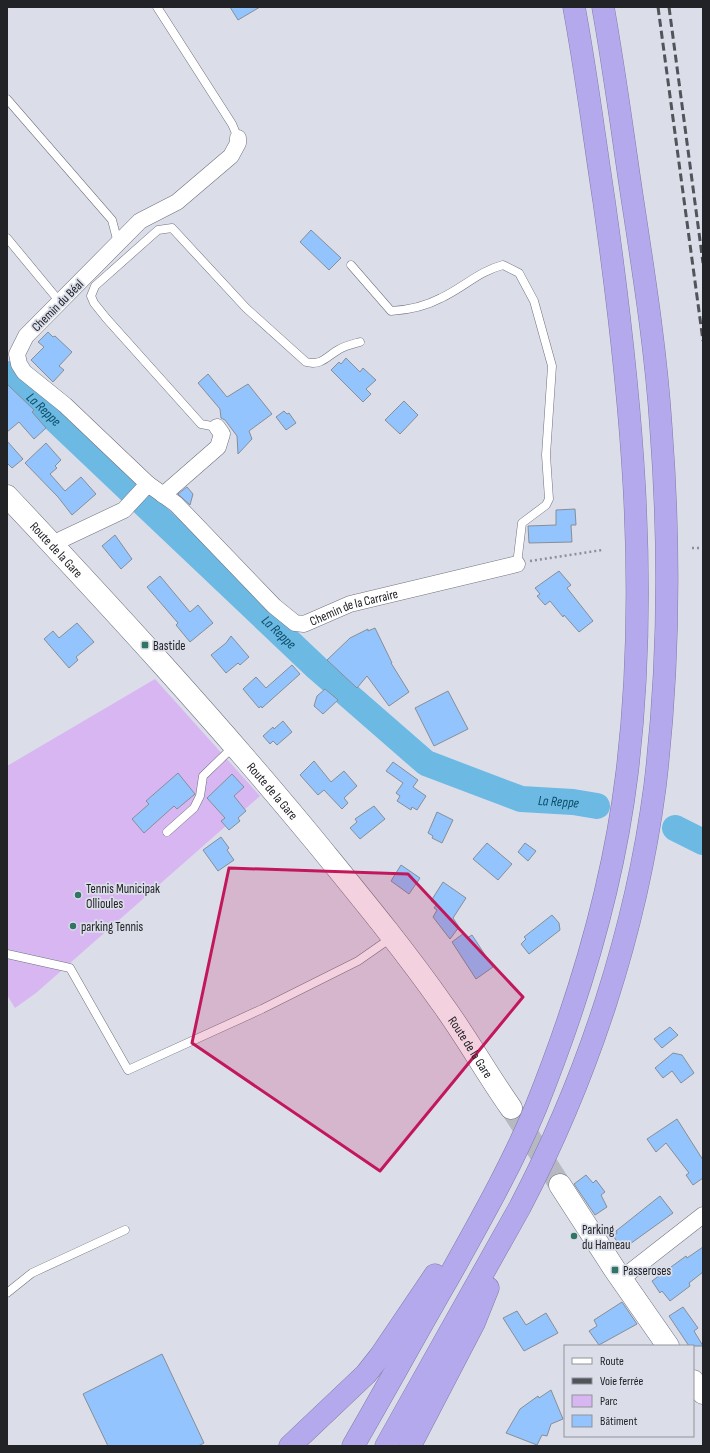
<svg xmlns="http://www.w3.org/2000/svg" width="710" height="1453" viewBox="0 0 710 1453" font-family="'Sofia Sans Condensed',sans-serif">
<rect width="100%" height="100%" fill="#dbdee9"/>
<polygon fill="#d8b6f2" points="155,679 260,796 36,993 15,1008 7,995 7,766"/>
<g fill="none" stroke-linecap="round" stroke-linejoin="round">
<g stroke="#6cb9e3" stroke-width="26">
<path id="s1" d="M7 374 317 668 426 763 521 799 573 802 597 806"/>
<polyline points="675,828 703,842"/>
</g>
</g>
<g fill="#93c4fe" stroke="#878e96">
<polygon points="230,7 260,7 238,20"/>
<polygon points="311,230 341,258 329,270 300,242"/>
<polygon points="48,332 53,337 55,336 72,352 59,366 64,370 53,382 31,360 44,347 38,342"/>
<polygon points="346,358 360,372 363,368 376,380 366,389 371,394 363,402 331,370 339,362 341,364"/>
<polygon points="208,374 227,397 248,384 272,414 249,431 252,439 238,454 237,436 225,420 221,418 220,409 198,383"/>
<polygon points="7,384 34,410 32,412 46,428 34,439 19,422 7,432"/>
<polygon points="404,401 418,415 400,434 385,420"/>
<polygon points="284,411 287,414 289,413 296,423 286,430 276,417"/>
<polygon points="7,441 23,459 12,468 7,463"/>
<polygon points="46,443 61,460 55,466 57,468 50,474 65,491 81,477 96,494 72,515 58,497 25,463"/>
<polygon points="187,487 193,494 190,505 178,494"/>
<polygon points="575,509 576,525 571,525 572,542 529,543 528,526 556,525 556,510"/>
<polygon points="115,535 132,559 121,569 102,546"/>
<polygon points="559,571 571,585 567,588 593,621 579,632 564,615 563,617 550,601 545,605 537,596 540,594 535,588"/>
<polygon points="160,576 190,612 198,605 213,623 190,642 176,625 178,623 147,587"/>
<polygon points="77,623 94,642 76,657 78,660 69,668 44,639 53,631 59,638"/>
<polygon points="375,628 392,663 391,663 409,692 389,706 367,676 357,688 327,660 350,638 368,629 368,631"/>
<polygon points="231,636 249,657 240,665 238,663 226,673 211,655 226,643"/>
<polygon points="292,665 300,674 262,708 261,706 259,708 243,689 256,677 266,688"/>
<polygon points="325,689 338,700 323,714 314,706 317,696"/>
<polygon points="448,691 468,729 434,746 415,708"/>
<polygon points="283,721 292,732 277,745 273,741 270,744 263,736 273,727 274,729"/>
<polygon points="314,761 331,782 344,771 357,786 344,798 348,803 342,809 324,790 318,795 300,775"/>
<polygon points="393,762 418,780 413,787 426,796 417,810 412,807 411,810 397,801 400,796 396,793 403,783 386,771"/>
<polygon points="178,773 195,794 177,809 174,806 144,833 132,819 149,804 146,801"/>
<polygon points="232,774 244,787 234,796 246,811 238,818 240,821 229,830 221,821 225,818 207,798"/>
<polygon points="374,806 385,819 360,839 350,828 357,822 355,819"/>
<polygon points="437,812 453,820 442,843 432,838 433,836 428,833"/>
<polygon points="221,837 229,848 227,850 234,860 218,871 203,850"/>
<polygon points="487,843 512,864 498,880 473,859"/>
<polygon points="525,843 536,851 528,861 518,852"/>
<polygon points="401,865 420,878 409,894 391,881"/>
<polygon points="443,882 466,898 453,918 459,927 450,939 433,917 437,910 434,908 436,905 431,901"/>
<polygon points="552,915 559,923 560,930 529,954 521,944 526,939 524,937"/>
<polygon points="464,933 467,938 472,935 493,967 476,979 452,942"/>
<polygon points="670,1027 678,1035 662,1048 654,1039"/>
<polygon points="673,1053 682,1055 694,1073 681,1083 672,1071 663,1078 655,1068"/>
<polygon points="677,1119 703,1160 703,1178 693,1185 686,1175 689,1173 666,1143 656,1152 647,1139"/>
<polygon points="586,1175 593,1183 596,1180 605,1192 601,1195 607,1207 595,1215 574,1184"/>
<polygon points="660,1196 673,1213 623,1249 613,1236 617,1233 616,1231"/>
<polygon points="703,1247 703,1272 689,1283 690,1286 670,1301 662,1291 660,1293 652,1281 686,1256 687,1258"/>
<polygon points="622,1302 637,1324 599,1345 589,1331 597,1326 594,1320"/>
<polygon points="683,1307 698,1328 694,1331 703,1346 689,1346 669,1316"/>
<polygon points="517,1311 526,1325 546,1313 558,1333 524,1351 503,1318"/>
<polygon points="162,1354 204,1443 198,1446 108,1446 83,1394"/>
<polygon points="551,1390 563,1419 551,1424 547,1436 542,1435 537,1445 506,1433 520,1409 538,1396 539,1398"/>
</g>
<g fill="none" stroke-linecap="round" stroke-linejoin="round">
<polyline stroke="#b6b9c2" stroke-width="22" stroke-dasharray="22 11" stroke-linecap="butt" points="511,1108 560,1185"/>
<defs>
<g id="lane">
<polyline points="157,7 232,124 238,138"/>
<polyline points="7,99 112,220 118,243"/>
<polyline points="7,238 60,302"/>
<path d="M351 265 391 311C408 310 426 306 441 298 463 288 479 271 503 265L519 273 534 301 552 366 546 455 549 499 546 505 522 523 517 564"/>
<path d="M217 427 201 424 106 318 94 303 91 296 95 286 158 230 172 228 246 308 306 362C321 366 326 357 338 350 344 346 353 344 360 342"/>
<polyline points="167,832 194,808 200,796 203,776 234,746"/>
<polyline points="7,954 70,968 128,1070 262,1009 358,961 391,938"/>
<polyline points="7,1293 32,1273 125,1230"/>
</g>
<g id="street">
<path id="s2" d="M238 138V143L231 156 177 202 140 221 26 336 17 354 19 364 24 372 65 405 148 484 176 504 274 606 295 623 304 624 350 604 517 564"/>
<polyline points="163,495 218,447 222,434 217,427"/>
<polyline points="52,544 124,510 148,484"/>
<polyline points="621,1279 703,1215"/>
</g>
<g id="secondary">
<path id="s3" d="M7 496C113 609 217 722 315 841 359 895 403 948 443 1005 467 1038 487 1074 511 1108"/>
<polyline points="560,1185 615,1270 668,1346"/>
<polyline points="693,1381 703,1393"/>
</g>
<g id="highway">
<polyline points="290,1446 366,1374 381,1355 435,1275"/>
<path d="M353 1446C386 1389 417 1332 450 1275 480 1221 512 1165 536 1107 579 1000 613 888 627 773 650 582 631 391 604 201 594 136 586 71 574 7"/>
<path d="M386 1446 520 1207C588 1077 636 931 655 786 669 668 670 547 661 428 656 349 643 269 631 190 622 129 614 68 603 7"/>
<polyline points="410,1446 474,1323 488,1288"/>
</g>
</defs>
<use href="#lane" stroke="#6f727c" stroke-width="9"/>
<use href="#street" stroke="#6f727c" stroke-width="17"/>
<use href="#secondary" stroke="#6f727c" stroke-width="23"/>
<use href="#highway" stroke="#817aa8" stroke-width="23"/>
<g stroke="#8d8f97" stroke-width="2.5" stroke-dasharray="2 3" stroke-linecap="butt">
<polyline points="692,548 703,548"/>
<polyline points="530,561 602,550"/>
</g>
<use href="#lane" stroke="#fff" stroke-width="8"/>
<use href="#street" stroke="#fff" stroke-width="16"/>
<use href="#secondary" stroke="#fff" stroke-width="22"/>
<use href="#highway" stroke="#b4a9ed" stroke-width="22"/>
<g stroke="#52545a" stroke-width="3" stroke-dasharray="8 4" stroke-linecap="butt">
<polyline points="658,7 703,341"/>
<polyline points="669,7 703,263"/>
</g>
</g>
<path fill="#c2185b" fill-opacity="0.2" stroke="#c2185b" stroke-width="3" stroke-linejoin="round" d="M229 868 408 874 523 997 380 1171 192 1043Z"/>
<g fill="#327566" stroke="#dbdee9" stroke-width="1.5">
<rect x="141" y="641" width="8" height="8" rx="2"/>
<circle cx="78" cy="895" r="4"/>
<circle cx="73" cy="926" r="4"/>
<circle cx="574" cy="1236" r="4"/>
<rect x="611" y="1266" width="8" height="8" rx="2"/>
</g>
<g text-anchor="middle" stroke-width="3.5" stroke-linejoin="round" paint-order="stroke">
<g font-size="13" fill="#222327" stroke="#dbdee9">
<text transform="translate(57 305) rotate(-45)" y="5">Chemin du Béal</text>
<text dy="5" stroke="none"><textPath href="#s3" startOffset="73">Route de la Gare</textPath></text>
<text dy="5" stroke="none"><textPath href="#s2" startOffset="766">Chemin de la Carraire</textPath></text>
<text dy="5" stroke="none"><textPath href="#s3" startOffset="397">Route de la Gare</textPath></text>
<text dy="5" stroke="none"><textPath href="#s3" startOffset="721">Route de la Gare</textPath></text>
</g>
<g font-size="13" fill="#222327" stroke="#dbdee9" text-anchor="start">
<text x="153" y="650">Bastide</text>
<text x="86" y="893">Tennis Municipak<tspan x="86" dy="15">Ollioules</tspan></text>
<text x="81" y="931">parking Tennis</text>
<text x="582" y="1234">Parking<tspan x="582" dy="15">du Hameau</tspan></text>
<text x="623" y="1275">Passeroses</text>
</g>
<g font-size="14" font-style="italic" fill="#0d4c68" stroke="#dbdee9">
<text dy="5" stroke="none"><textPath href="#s1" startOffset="51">La Reppe</textPath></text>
<text dy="5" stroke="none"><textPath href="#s1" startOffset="375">La Reppe</textPath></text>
<text dy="5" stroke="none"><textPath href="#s1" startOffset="711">La Reppe</textPath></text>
</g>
</g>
<rect width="710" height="1453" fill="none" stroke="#222327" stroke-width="16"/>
<rect x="564" y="1345" width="130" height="92" fill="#dbdee9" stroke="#91939b"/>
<rect x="572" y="1358" width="20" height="6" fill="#ffffff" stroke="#91939b"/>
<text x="600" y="1365" font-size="12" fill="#222327">Route</text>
<rect x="572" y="1378" width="20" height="6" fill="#52545a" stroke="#91939b"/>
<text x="600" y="1385" font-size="12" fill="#222327">Voie ferrée</text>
<rect x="572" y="1395" width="20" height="12" fill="#d8b6f2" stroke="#91939b"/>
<text x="600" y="1405" font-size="12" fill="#222327">Parc</text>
<rect x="572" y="1415" width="20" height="12" fill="#93c4fe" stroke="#91939b"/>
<text x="600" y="1425" font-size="12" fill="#222327">Bâtiment</text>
</svg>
